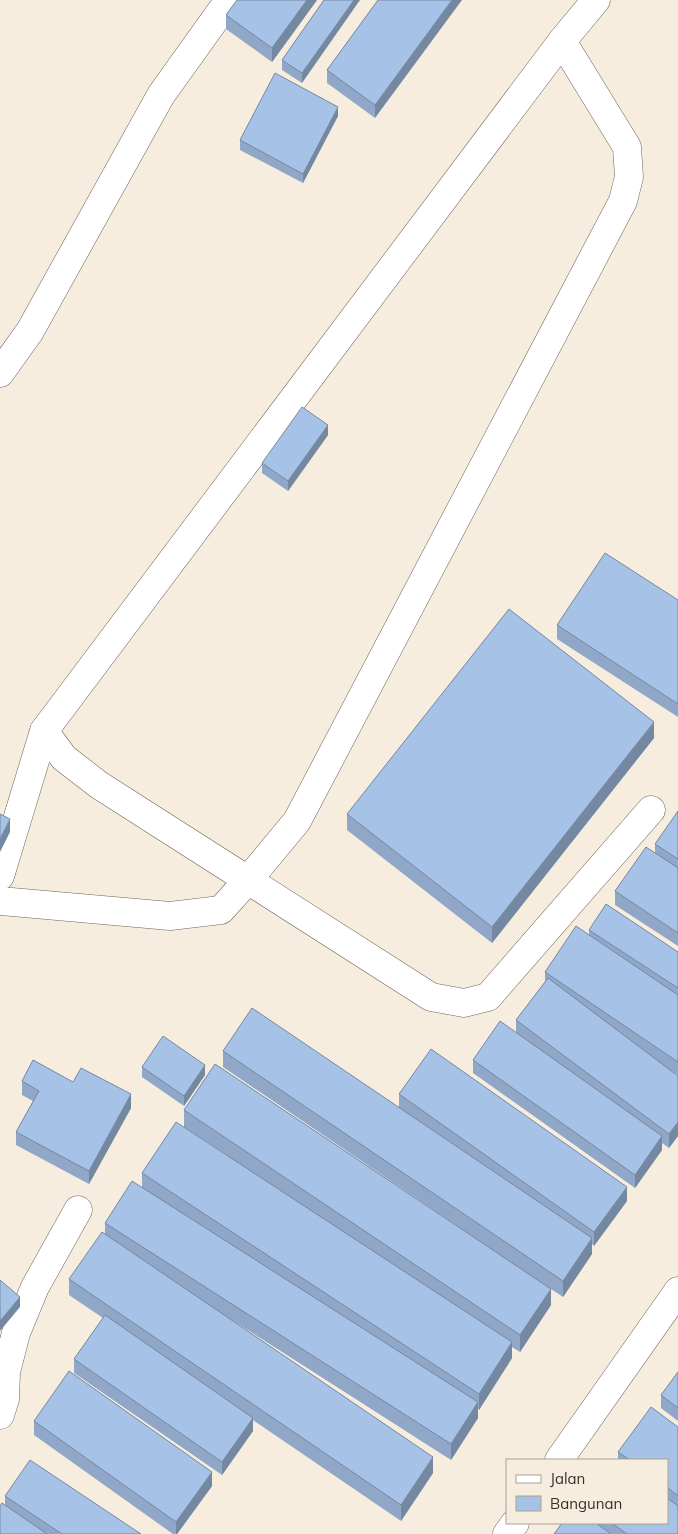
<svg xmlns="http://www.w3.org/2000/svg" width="678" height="1534" viewBox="0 0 678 1534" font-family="Mulish,sans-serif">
<rect width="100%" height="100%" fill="#f7eddf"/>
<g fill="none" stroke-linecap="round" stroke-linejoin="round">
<defs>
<g id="minor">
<polyline points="0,373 30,331 161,95 229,0"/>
<polyline points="44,731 64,758 99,785 431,997 464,1003 488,997 651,810"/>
<polyline points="0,876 44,731 562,41 596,0"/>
<polyline points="0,901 170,916 221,910 248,880 297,821 623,201 629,177 627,147 562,41"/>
<polyline points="0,1415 5,1399 6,1372 16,1333 35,1287 78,1210"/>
<polyline points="559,1460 678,1291"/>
<polyline points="507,1534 515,1523"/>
</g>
</defs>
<use href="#minor" stroke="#6d6459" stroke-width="29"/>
<use href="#minor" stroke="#fff" stroke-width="28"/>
</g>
<g fill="#90a7c7">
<polygon points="237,0 317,0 272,62 226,29 226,15"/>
<polygon points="324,0 302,83 282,70 282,60"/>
<polygon points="378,0 375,118 327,83 327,70"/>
<polygon points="338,116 303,183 240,150 240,140"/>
<polygon points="328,435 288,491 262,473 262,463"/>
<polygon points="678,600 678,717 557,639 557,625"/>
<polygon points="654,738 492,943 347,830 347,814"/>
<polygon points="678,811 678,946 615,905 615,891 655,853 655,844"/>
<polygon points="589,930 678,952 678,1075 668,1069 678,1076 678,1136 669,1148 662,1143 662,1150 635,1188 473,1073 473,1060 516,1033 516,1020 545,982 545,972 589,935"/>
<polygon points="223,1051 399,1107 399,1094 627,1201 594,1246 592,1244 592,1254 563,1297 551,1289 551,1305 520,1352 512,1347 512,1358 479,1410 478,1409 478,1418 451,1460 229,1318 433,1473 401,1521 253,1420 253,1431 222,1475 74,1373 74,1359 103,1318 69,1295 69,1279 105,1234 105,1223 142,1188 142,1173 227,1155 184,1127 184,1110 512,1263 223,1067"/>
<polygon points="142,1067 205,1075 184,1106 142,1077"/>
<polygon points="22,1081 73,1082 131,1108 89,1184 16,1145 16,1132 33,1101 22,1095"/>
<polygon points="678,1372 678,1421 661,1408 661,1395"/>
<polygon points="34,1421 212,1486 177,1534 173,1534 34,1435"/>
<polygon points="678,1427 678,1534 554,1534 562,1523 667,1523 667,1460 618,1460 618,1452"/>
<polygon points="5,1496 141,1534 0,1534 5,1506"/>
</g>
<g fill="#7588a2">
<polygon points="307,0 317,0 272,62 272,48"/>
<polygon points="354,0 360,0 302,83 302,73"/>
<polygon points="452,0 462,0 375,118 375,105"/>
<polygon points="338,107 338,116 303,183 303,174"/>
<polygon points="328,425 328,435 288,491 288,481"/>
<polygon points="654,722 654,738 492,943 492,927"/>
<polygon points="10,819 10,832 0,852 0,839"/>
<polygon points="205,1065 205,1075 184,1106 184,1096"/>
<polygon points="131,1094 131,1108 89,1184 89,1171"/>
<polygon points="678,1122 678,1136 669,1148 669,1134"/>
<polygon points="662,1136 662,1150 635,1188 635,1175"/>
<polygon points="627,1187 627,1201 594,1246 594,1232"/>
<polygon points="592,1238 592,1254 563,1297 563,1281"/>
<polygon points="551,1289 551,1305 520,1352 520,1335"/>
<polygon points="20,1297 20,1307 0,1331 0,1321"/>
<polygon points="512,1342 512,1358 479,1410 479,1394"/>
<polygon points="478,1402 478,1418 451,1460 451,1444"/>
<polygon points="253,1418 253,1431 222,1475 222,1462"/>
<polygon points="433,1457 433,1473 401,1521 401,1505"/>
<polygon points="212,1472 212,1486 177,1534 176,1534 176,1522"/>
</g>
<g fill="#a7c2e7" stroke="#7588a2">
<polygon points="237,0 307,0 272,48 226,15"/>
<polygon points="324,0 354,0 302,73 282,60"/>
<polygon points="378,0 452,0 375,105 327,70"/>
<polygon points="275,73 338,107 303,174 240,140"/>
<polygon points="302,407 328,425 288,481 262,463"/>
<polygon points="605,553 678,600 678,704 557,625"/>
<polygon points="509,609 654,722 492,927 347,814"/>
<polygon points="678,811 678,859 655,844"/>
<polygon points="0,814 10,819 0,839"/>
<polygon points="646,847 678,868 678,933 615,891"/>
<polygon points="606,904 678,952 678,988 589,930"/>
<polygon points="576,926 678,995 678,1062 545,972"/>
<polygon points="548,978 678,1076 678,1122 669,1134 516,1020"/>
<polygon points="252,1008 592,1238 563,1281 223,1051"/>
<polygon points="500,1021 662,1136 635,1175 473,1060"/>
<polygon points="163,1036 205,1065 184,1096 142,1067"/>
<polygon points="431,1049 627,1187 594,1232 399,1094"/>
<polygon points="33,1060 73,1082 81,1068 131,1094 89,1171 16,1132 39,1091 22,1081"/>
<polygon points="215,1064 551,1289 520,1335 184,1110"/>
<polygon points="176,1122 512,1342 479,1394 142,1173"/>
<polygon points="132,1181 478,1402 451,1444 105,1223"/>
<polygon points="102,1232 433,1457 401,1505 69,1279"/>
<polygon points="0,1280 20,1297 0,1321"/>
<polygon points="105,1315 253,1418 222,1462 74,1359"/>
<polygon points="69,1371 212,1472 176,1522 34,1421"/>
<polygon points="678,1372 678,1408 661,1395"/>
<polygon points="651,1407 678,1427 678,1496 667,1487 667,1460 630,1460 618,1452"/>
<polygon points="30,1460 141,1534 62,1534 5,1496"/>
<polygon points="667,1498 678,1506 678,1534 627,1534 612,1523 667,1523"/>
<polygon points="2,1503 47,1534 0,1534 0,1506"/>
<polygon points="562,1523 596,1523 611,1534 554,1534"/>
</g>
<rect x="506" y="1459" width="162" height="65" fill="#f7eddf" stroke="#a9a297"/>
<rect x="516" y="1475" width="25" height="8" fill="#ffffff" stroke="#a9a297"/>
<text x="550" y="1484" font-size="15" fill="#35312c">Jalan</text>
<rect x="516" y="1496" width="25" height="15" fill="#a7c2e7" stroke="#a9a297"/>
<text x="550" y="1509" font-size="15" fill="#35312c">Bangunan</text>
</svg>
